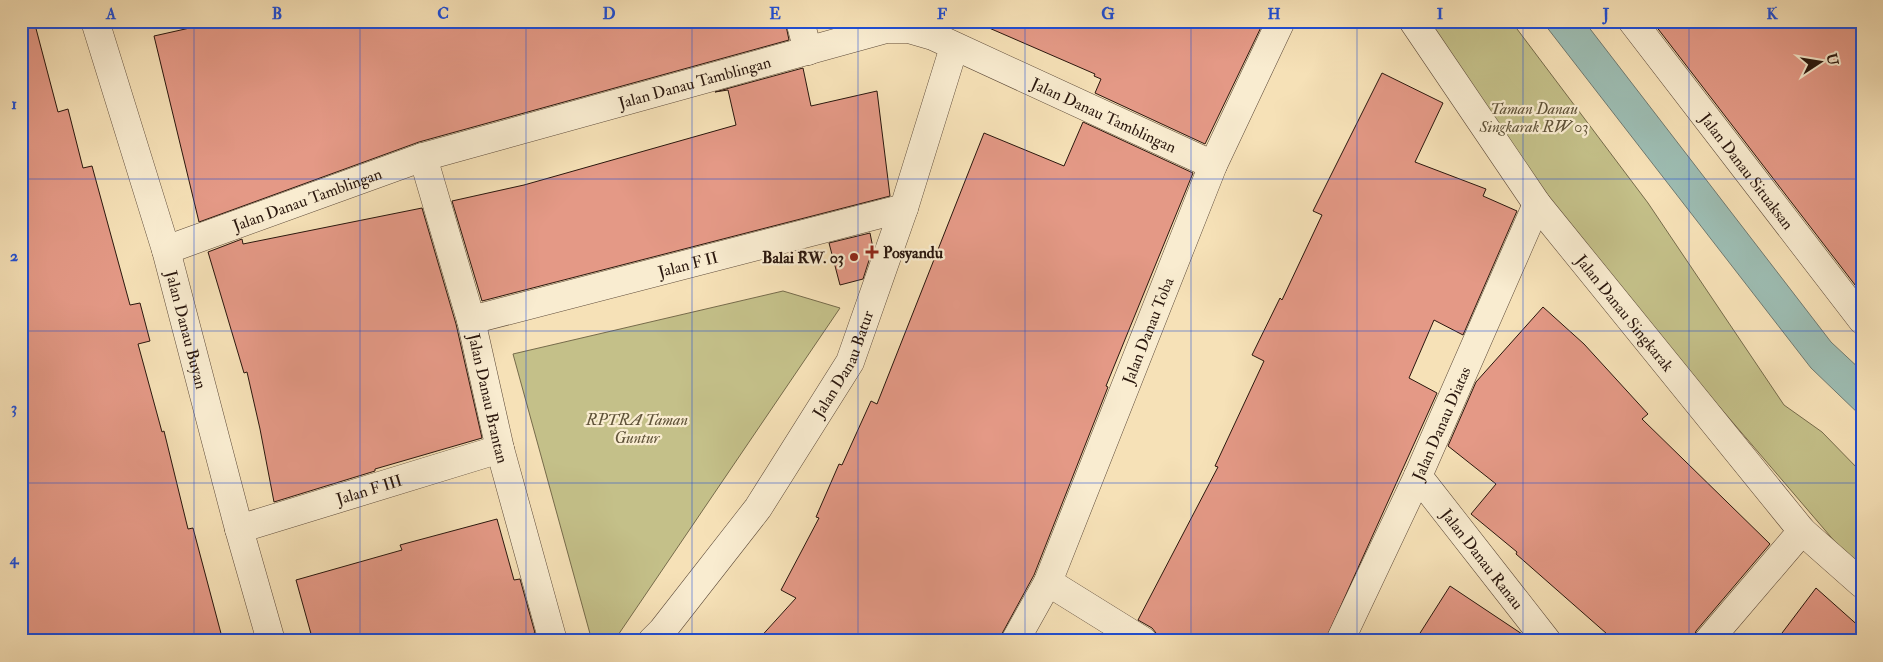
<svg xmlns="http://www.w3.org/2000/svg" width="1883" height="662" viewBox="0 0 1883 662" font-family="'IM FELL Double Pica',serif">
<rect width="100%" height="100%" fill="#f6e1b7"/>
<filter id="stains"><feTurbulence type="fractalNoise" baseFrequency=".004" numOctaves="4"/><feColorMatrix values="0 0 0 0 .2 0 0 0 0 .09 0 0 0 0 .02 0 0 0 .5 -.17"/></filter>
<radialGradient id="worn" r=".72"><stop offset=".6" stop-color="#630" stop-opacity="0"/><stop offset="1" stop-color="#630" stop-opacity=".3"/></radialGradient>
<g fill="#c4c089" stroke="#766b4b">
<polygon points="1424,21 1511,21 1648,203 1784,405 1822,432 1862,473 1862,566 1836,543 1616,286 1503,140"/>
<polygon points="783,291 840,308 614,641 592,641 513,354"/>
</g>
<polygon fill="#9dbdb3" stroke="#6f7a71" points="1542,21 1584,21 1831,342 1862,371 1862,417 1811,368"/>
<g fill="#e49986" stroke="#29160d">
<polygon points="21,21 34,21 58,112 68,109 83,168 92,166 130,305 140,303 150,341 138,344 162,432 164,431 188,529 193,528 223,641 21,641"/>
<polygon points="221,21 785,21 789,40 419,142 199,222 154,36"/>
<polygon points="973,21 1264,21 1205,144 1095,93 1101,79 1094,76 1095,74"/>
<polygon points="1652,21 1862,21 1862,294"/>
<polygon points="803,68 811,106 877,91 890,196 482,301 452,201 524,185 736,125 728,90 715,92"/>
<polygon points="1382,73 1443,103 1415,162 1486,189 1483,196 1517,211 1463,335 1434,320 1409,378 1437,393 1325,641 1159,641 1156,633 1152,628 1138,620 1218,467 1215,466 1264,361 1252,355 1280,298 1282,300 1322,215 1313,211"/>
<polygon points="1083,122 1193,173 1106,386 1108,387 1034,575 998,641 757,641 796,598 781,590 819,518 816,517 839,464 842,465 871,401 877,404 984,133 1064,166"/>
<polygon points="422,208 456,324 482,438 375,469 375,471 274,502 260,429 247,372 244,373 208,252 242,239 243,244"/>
<polygon points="870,233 873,248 863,279 840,285 829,243"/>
<polygon points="1543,307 1584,344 1648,414 1642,419 1770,544 1696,631 1693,641 1615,641 1516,554 1517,552 1471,514 1496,484 1448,446 1476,382"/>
<polygon points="497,519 514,580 520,579 535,633 502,641 313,641 296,580 402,550 400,545"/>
<polygon points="1450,586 1522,634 1527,641 1415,641"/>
<polygon points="1816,588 1862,629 1862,641 1776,641"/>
</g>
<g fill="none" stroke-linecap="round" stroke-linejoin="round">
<defs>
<g id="minor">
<path id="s1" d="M95 21 166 250 239 529 271 641"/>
<polyline points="800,21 808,51"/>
<path id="s2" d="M1413 21 1537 204 1802 531 1862 584"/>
<path id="s3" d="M1632 21 1862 320"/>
<path id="s4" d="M423 157 471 320 500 449 553 641"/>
<path id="s5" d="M166 250 423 157 886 29H909L933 36 1213 165"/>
<path id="s6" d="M471 320 904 208"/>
<path id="s7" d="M1418 476 1547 641"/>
<path id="s8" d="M239 529 500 449"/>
<polyline points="1048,582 1143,641"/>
<path id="s9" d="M652 641 662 631 758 508 850 362 904 208 954 47"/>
<path id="s10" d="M1015 641 1048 582 1213 165 1281 21"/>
<path id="s11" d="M1340 641 1418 476 1537 204"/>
<polyline points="1708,641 1802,531"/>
</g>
</defs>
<use href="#minor" stroke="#5c4938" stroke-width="29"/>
<use href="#minor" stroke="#f9ecd0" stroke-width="28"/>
</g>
<path fill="none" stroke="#1d4ed8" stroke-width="1" stroke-opacity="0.55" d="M194 21V641M360 21V641M526 21V641M692 21V641M858 21V641M1025 21V641M1191 21V641M1357 21V641M1523 21V641M1689 21V641M21 179H1862M21 331H1862M21 483H1862"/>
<g fill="#8f2418" stroke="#f9ecd0" stroke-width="2">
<path d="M869.5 244.5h5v5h5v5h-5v5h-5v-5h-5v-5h5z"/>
<circle cx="854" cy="257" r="5"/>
</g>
<g text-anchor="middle" stroke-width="4.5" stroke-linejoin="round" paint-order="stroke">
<g font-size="16" fill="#29160d" stroke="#f9ecd0">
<text dy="6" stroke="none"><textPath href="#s5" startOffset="555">Jalan Danau Tamblingan</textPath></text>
<text dy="6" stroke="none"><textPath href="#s5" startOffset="990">Jalan Danau Tamblingan</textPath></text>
<text dy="6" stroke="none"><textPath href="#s3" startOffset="189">Jalan Danau Situaksan</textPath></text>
<text dy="6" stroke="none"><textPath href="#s5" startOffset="150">Jalan Danau Tamblingan</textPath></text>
<text dy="6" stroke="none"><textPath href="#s6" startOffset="224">Jalan F II</textPath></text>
<text dy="6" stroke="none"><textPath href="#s2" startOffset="361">Jalan Danau Singkarak</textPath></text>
<text dy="6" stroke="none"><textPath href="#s1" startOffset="322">Jalan Danau Buyan</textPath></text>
<text dy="6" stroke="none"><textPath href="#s10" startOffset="338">Jalan Danau Toba</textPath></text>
<text dy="6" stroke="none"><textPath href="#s9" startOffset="338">Jalan Danau Batur</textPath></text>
<text dy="6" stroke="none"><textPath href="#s4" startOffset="250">Jalan Danau Brantan</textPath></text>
<text dy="6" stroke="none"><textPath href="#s11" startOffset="240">Jalan Danau Diatas</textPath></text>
<text dy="6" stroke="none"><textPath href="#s8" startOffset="136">Jalan F III</textPath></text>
<text dy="6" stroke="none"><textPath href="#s7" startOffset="105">Jalan Danau Ranau</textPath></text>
</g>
<g font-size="16" font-style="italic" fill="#5f5238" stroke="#f9ecd0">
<text x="1534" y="114">Taman Danau<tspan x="1534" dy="18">Singkarak RW 03</tspan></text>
<text x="637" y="425">RPTRA Taman<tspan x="637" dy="18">Guntur</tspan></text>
</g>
<g font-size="16" font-weight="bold" fill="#29160d" stroke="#f9ecd0" text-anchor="start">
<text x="883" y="258">Posyandu</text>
<text x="844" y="263" text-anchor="end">Balai RW. 03</text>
</g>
</g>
<rect width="1883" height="662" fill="none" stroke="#f6e1b7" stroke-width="55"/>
<g transform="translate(1820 62) rotate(78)" stroke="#f9ecd0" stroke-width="4" paint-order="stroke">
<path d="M0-4L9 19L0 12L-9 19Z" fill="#29160d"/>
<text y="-8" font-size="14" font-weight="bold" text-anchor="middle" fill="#29160d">U</text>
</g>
<rect x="28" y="28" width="1828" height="606" fill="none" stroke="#1d4ed8" stroke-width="2"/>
<g font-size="16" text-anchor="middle" font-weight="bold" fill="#1d4ed8">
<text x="111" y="19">A</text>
<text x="277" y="19">B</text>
<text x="443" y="19">C</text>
<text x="609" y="19">D</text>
<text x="775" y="19">E</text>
<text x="942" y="19">F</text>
<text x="1108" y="19">G</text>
<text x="1274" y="19">H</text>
<text x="1440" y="19">I</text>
<text x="1606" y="19">J</text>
<text x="1772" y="19">K</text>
<text x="14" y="109">1</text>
<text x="14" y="261">2</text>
<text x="14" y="413">3</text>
<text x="14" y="564">4</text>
</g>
<rect width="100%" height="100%" filter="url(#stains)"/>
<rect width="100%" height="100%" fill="url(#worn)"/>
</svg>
